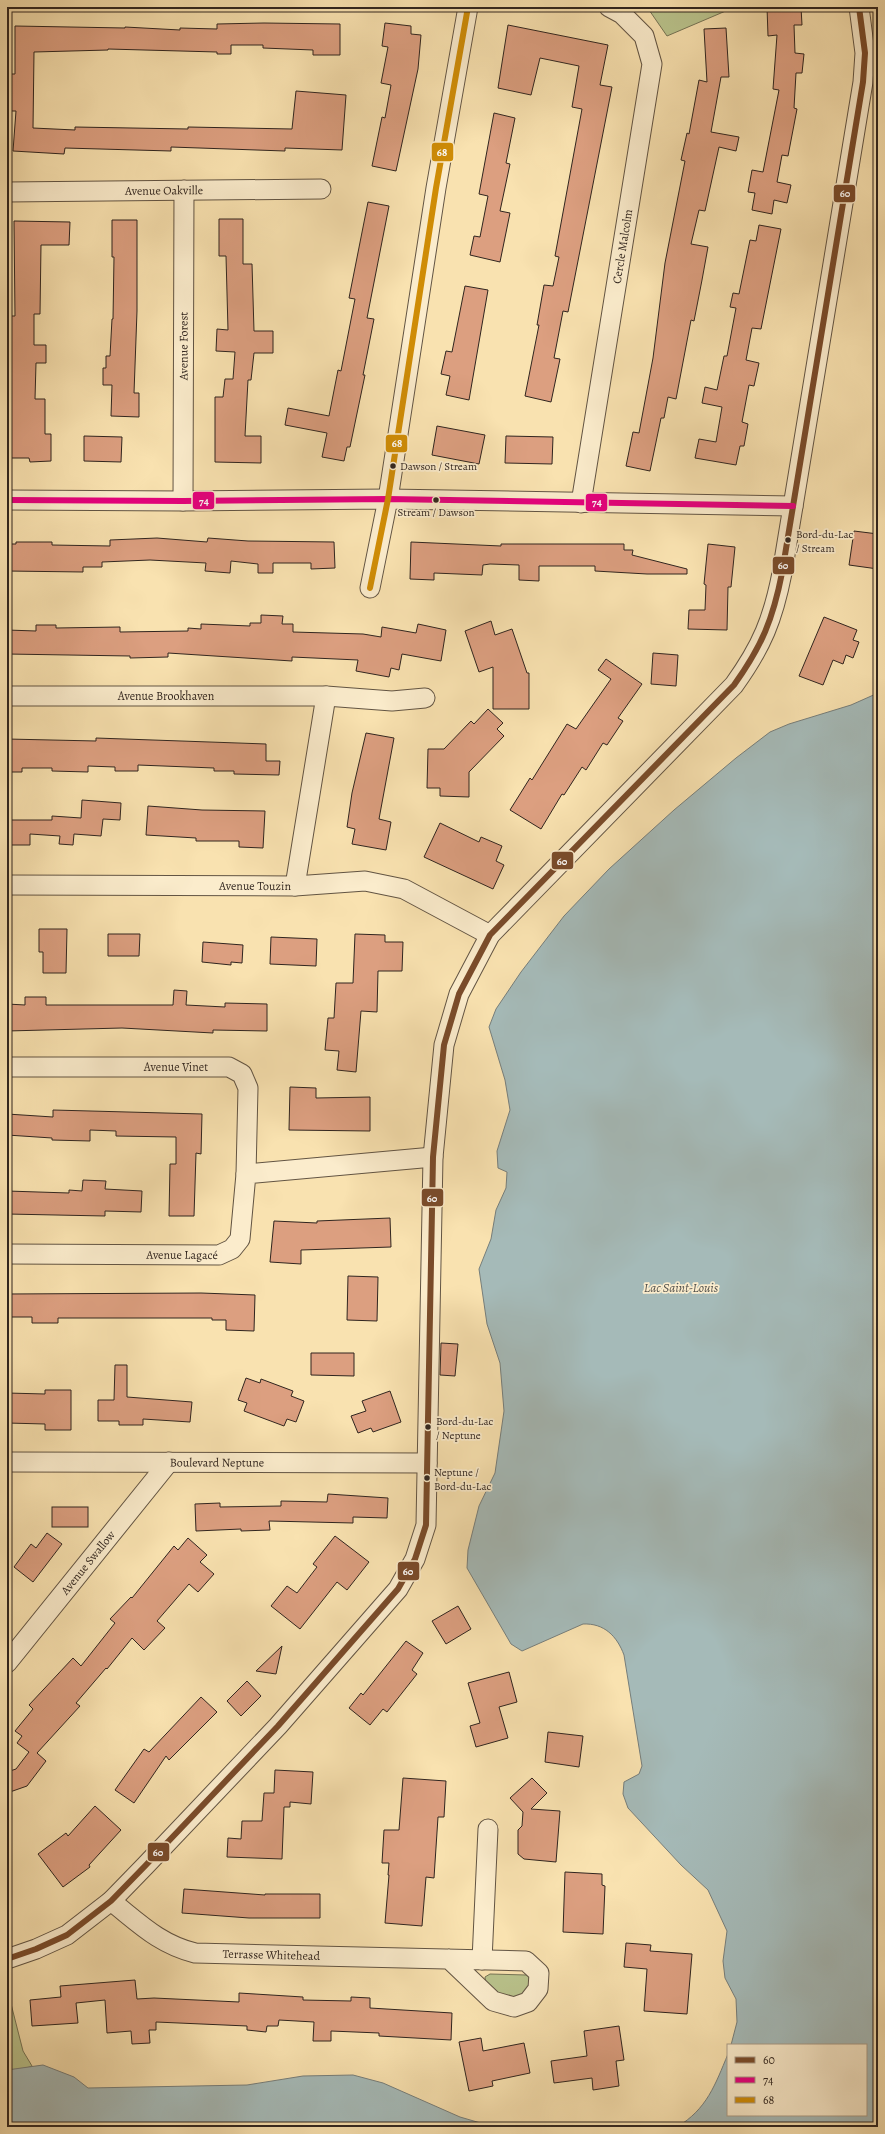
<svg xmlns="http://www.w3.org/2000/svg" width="885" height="2134" viewBox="0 0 885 2134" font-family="Alegreya,serif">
<rect width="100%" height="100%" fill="#f9e2b0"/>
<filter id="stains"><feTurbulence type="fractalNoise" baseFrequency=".005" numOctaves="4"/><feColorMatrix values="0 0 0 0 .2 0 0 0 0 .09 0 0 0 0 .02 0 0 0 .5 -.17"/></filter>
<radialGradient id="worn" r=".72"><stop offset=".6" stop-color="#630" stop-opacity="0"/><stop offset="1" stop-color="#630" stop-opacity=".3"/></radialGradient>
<g fill="#bac48d" stroke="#757456">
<polygon points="647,7 735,7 667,36"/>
<polygon points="490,1974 526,1975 531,1977 530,1995 506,1999 486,1984 485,1977"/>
<polygon points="7,1988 23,2051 32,2066 24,2069 7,2070"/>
</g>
<g fill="#a5bab8" stroke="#767e7b">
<path d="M878 693V2127H677C707 2109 715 2085 728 2054V2115H866V2045H731L737 2022 736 1999 725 1978 723 1961 727 1931 708 1890 681 1865 628 1808 623 1794 624 1782 639 1774 642 1766 624 1655C617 1636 604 1623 583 1624L522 1651 511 1644 467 1568 468 1550 479 1506 495 1473 504 1411 500 1363 487 1324 479 1269 491 1239 496 1210 506 1188 507 1172 498 1168 497 1151 510 1110 505 1080 489 1027 496 1009 521 972 564 916 609 869 674 810 736 758 770 732 789 724 851 705Z"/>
<polygon points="43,2065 74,2077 88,2088 247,2085 303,2076 353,2075 383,2083 460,2117 484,2124 512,2127 7,2127 7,2070"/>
</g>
<g fill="#dc9f80" stroke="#30251f">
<polygon points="767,7 801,7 802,25 794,25 795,53 804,54 802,73 796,73 794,108 797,109 788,156 782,155 777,182 791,185 787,203 774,200 772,214 752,210 755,193 748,192 752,170 763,172 779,90 773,89 777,35 768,36"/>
<polygon points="264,23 340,24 340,55 313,55 313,50 263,48 263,45 231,45 231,54 217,54 217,52 108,49 108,50 34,52 33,128 75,130 75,127 188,129 188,127 292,129 296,91 346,95 342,150 285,148 285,151 171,147 171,151 65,148 64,154 13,151 16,111 8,111 9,74 15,74 15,26 125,28 125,27 180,30 180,28 217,29 217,24"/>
<polygon points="385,23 411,26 411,34 421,35 418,69 396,171 372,166 382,117 385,118 391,85 381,83 388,47 382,46"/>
<polygon points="508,25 608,45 600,85 612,87 568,312 563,311 554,358 560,359 551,402 525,396 539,325 537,325 544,285 553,286 559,257 555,256 582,109 572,107 579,66 540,58 531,95 498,88"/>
<polygon points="726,28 729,77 721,77 711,132 739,137 736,151 719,147 705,211 699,210 691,244 708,247 702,280 694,321 691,320 676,399 668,397 664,418 661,418 650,471 626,466 633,432 639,433 653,358 665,263 685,161 681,160 687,133 689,134 699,80 707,82 704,29"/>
<polygon points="494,113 515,118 506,163 510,164 500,211 510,213 500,262 470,255 474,236 480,237 488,196 479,194"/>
<polygon points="368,202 389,206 367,318 374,319 363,375 365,375 350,447 347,447 344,461 322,457 327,433 285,425 288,408 329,416 338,370 341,371 355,299 349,298"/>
<polygon points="219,219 243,219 243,264 252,264 254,331 273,331 273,353 254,353 251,380 248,380 245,436 261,436 261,463 215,462 215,397 223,397 225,379 233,379 235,352 216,351 217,329 228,330 226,256 219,256"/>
<polygon points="112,220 137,220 137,311 134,393 139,393 139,417 111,416 112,385 103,385 103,368 106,368 106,356 110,356 112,319 113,319 114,257 112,257"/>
<polygon points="14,221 70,222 69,245 41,245 40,314 34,314 34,345 46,345 46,363 36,363 35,399 45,399 45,434 51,434 51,461 30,462 29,458 7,458 11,316 15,316"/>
<polygon points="759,225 781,229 761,329 752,328 746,360 759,363 754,386 749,385 742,422 748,424 744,446 740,446 736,465 695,458 699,439 716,442 722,407 702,403 705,387 717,390 724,356 727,356 736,308 730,307 733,293 739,294 750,240 756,241"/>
<polygon points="465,286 488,290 469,400 446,395 450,376 441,374 446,351 452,352"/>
<polygon points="437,426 485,435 479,464 432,455"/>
<polygon points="84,436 122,437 121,462 84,461"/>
<polygon points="506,436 553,437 552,464 505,463"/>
<polygon points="854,531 878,534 878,569 849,565"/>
<polygon points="157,538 207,542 208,538 248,541 334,542 335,568 311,569 311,563 273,563 273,573 258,573 258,564 231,561 230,573 205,571 206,563 150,560 102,562 102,567 83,567 83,572 7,571 7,544 16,544 16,542 52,542 52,545 110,546 110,540"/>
<polygon points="411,542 501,546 501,544 624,544 624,550 633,550 632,555 687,569 687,574 647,574 595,571 595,566 539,566 539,581 519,580 519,565 490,564 483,565 482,575 434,573 434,580 410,579"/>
<polygon points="708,544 735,547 731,587 728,587 727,630 688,629 689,610 705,610 706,585 704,584"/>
<polygon points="261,615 283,616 282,624 293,624 293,632 363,634 381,637 382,627 416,633 418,624 446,630 441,661 402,654 399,670 391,668 389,677 356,671 358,660 292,657 292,661 168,653 168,657 130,658 130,656 7,654 7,630 36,631 36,625 56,625 56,628 120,627 120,632 188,631 188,628 201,629 201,624 250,626 250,623 261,623"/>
<polygon points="824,617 857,630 853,640 859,642 853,658 846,655 843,664 833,660 823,685 799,676"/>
<polygon points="491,621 495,635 512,629 527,673 529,673 529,709 493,709 493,667 479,672 465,631"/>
<polygon points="653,653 678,655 676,686 651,684"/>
<polygon points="606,659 642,684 618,718 623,721 607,745 603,743 586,770 582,767 564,795 562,794 541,829 510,810 530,778 532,780 567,724 576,729 611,679 598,670"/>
<polygon points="488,709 503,723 497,729 504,736 469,772 469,797 440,796 440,788 427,788 428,749 444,749 471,721 474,724"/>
<polygon points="366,733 394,738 379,819 391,822 386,850 352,844 355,829 347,827 352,793"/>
<polygon points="96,738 266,744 266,761 280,761 279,775 234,774 234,771 214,771 214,768 138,765 138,771 115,771 115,767 88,766 88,772 52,771 52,768 22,768 22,772 7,772 7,739 96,741"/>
<polygon points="82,800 121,803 120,820 103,819 101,836 74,834 73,845 59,844 60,836 30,834 30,845 7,845 7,820 52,820 52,816 81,818"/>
<polygon points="148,806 202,810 265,811 263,848 239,847 239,841 196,841 196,838 146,835"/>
<polygon points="440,823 479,842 481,837 502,846 496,861 504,865 493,889 424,857"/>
<polygon points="39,929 67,929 66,973 43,973 43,952 39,952"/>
<polygon points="108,934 140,934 139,956 108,956"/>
<polygon points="355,934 385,935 385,942 403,942 402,971 378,971 377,1012 361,1011 356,1072 337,1070 339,1051 325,1050 328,1018 334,1018 336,983 353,983"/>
<polygon points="271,937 317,939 316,966 270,964"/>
<polygon points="203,942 243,945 242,963 231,962 231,965 202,962"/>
<polygon points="174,990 187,991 186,1005 225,1007 225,1003 267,1004 267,1031 213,1030 213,1033 122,1028 7,1031 7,1004 25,1005 25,997 46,997 46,1005 173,1005"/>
<polygon points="290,1087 316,1088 316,1098 370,1097 370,1131 289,1130"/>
<polygon points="53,1110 202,1114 201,1154 196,1153 194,1216 169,1216 170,1164 176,1164 176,1137 116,1136 116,1131 90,1130 90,1141 52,1140 52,1138 7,1135 7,1114 53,1117"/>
<polygon points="83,1180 106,1181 105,1189 142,1191 141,1212 105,1211 105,1216 7,1214 7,1191 69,1193 69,1190 82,1191"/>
<polygon points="390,1218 391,1247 301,1250 301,1264 270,1262 274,1221 317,1223 317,1221"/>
<polygon points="348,1276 378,1277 377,1321 347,1320"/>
<polygon points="201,1293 255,1295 254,1331 226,1330 226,1320 212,1320 212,1318 58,1318 58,1323 32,1323 32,1317 7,1317 7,1294"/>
<polygon points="441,1343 458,1344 455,1376 440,1375"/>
<polygon points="311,1353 354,1353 354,1376 311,1375"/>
<polygon points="115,1365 127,1365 127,1397 192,1402 190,1422 143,1419 143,1425 119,1425 119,1421 98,1421 98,1400 114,1400"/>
<polygon points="246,1378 260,1383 261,1379 293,1391 291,1396 304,1401 296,1422 287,1419 284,1426 244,1411 247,1403 238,1400"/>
<polygon points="45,1390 71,1390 71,1430 45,1430 45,1424 7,1423 7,1393 45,1394"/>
<polygon points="390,1391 401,1422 373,1432 371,1428 358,1433 351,1416 366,1411 362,1401"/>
<polygon points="328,1494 388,1498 387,1518 353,1517 353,1523 269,1521 270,1530 241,1531 241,1529 196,1531 195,1504 220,1503 220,1507 281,1506 281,1501 327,1502"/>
<rect x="52" y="1507" width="36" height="20"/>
<polygon points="47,1533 62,1544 33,1582 14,1567 31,1544 36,1548"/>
<polygon points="335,1536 369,1562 347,1590 337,1582 300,1629 271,1606 287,1586 297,1593 317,1567 313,1564"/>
<polygon points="188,1538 207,1555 200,1562 214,1574 198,1592 189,1584 157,1621 165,1628 144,1650 132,1638 107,1669 106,1668 76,1703 80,1706 37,1753 46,1761 27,1786 7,1793 7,1772 16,1769 29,1752 17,1743 22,1736 15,1731 33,1709 29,1705 73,1658 81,1666 115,1623 110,1619 131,1597 132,1598 174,1546 178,1550"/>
<polygon points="458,1606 471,1629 446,1644 432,1621"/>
<polygon points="406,1641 423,1653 412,1670 417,1674 387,1712 383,1709 370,1725 349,1708 361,1693 363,1695"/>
<polygon points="282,1646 276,1674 256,1671"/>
<polygon points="509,1672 517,1702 499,1707 508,1738 476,1747 470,1726 480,1723 468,1683"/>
<polygon points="247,1681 261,1696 241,1716 227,1701"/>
<polygon points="201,1697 217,1712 169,1760 166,1756 134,1803 115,1790 144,1749 149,1752"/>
<polygon points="548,1732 583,1736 579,1767 545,1762"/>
<polygon points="275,1770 313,1772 311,1804 290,1802 290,1807 284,1807 282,1859 227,1857 228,1838 241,1839 242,1821 262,1821 264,1793 274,1793"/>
<polygon points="403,1778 446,1781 444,1817 438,1817 434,1878 426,1877 422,1926 385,1923 389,1875 388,1875 389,1863 382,1863 384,1830 399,1830"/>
<polygon points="532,1778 547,1793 531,1809 560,1811 556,1862 524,1859 518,1854 518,1830 522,1826 523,1812 510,1798"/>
<polygon points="95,1806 121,1830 89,1865 90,1867 63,1887 38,1854 66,1833 68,1836"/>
<polygon points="565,1872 602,1874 602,1885 605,1886 603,1934 563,1932"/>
<polygon points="184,1889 265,1895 265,1894 320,1894 320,1918 249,1918 182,1913"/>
<polygon points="626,1943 651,1945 650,1951 692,1954 687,2014 644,2011 647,1969 624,1967"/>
<polygon points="135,1980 137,1999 154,1998 239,2002 239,1993 303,1997 303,2000 351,2001 351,1997 370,1998 370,2008 452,2013 451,2040 379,2036 379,2033 331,2031 331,2041 313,2041 314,2022 279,2020 278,2026 267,2026 266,2032 247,2030 247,2026 156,2022 156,2030 149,2030 150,2043 132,2044 131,2031 107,2033 105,2000 76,2003 78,2023 32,2026 30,2000 61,1997 60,1986"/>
<polygon points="619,2026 624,2060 616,2061 619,2086 593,2090 592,2078 554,2083 551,2061 587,2056 584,2031"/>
<polygon points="481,2038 483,2051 524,2043 530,2073 492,2081 493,2086 469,2091 459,2042"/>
</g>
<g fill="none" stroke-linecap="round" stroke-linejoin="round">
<defs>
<g id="minor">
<path id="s1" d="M7 192 321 189"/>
<polyline points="7,500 183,501 388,499 793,506"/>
<path id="s2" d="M183 501 184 190"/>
<path id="s3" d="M581 503 652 64 644 36 622 14 609 7"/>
<polyline points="370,588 388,499 436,188 468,7"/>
<path id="s4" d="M7 696H326L392 701 425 698"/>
<path id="s5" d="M7 885 295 886 365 881 404 889 490 935"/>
<polyline points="295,886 326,696"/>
<path id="s6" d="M7 1067H229L242 1074 248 1088 246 1174"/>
<path id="s7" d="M7 1254 219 1255 232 1249 240 1239 246 1174 433 1157"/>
<path id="s8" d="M7 1462 427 1463"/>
<path id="s9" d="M7 1663 169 1462"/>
<path id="s10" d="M111 1901C139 1923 159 1944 195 1953L526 1961 539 1973 538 1989 528 2002 514 2007 493 2001 449 1959"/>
<path d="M7 1959 36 1949 67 1935 111 1901 145 1866 278 1726 398 1589 415 1559 426 1525 433 1157 444 1045 459 994 490 935 734 685C762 646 773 619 782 573L863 82 865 53 859 7"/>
<polyline points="482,1960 488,1829"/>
</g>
</defs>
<use href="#minor" stroke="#625443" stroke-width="21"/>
<use href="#minor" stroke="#fbeccc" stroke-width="19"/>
<defs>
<path id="bus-1" d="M7 1959 36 1949 67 1935 111 1901 145 1866 278 1726 398 1589 415 1559 426 1525 433 1157 444 1045 459 994 490 935 734 685C762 646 773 619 782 573L863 82 865 53 859 7"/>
<polyline id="bus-2" points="7,500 183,501 388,499 793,506"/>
<polyline id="bus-3" points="370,588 388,499 436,188 468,7"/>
</defs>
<use href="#bus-1" stroke="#fbeccc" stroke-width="9"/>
<use href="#bus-2" stroke="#fbeccc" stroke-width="9"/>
<use href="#bus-3" stroke="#fbeccc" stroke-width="9"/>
<use href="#bus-1" stroke="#7a4b2a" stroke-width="6"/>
<use href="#bus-2" stroke="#e5007d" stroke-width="6"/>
<use href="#bus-3" stroke="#cf8c06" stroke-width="6"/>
</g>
<g fill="#30251f" stroke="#fbeccc" stroke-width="1.5">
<circle cx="393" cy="466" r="3.5"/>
<circle cx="436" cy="500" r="3.5"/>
<circle cx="788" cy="540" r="3.5"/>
<circle cx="428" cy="1427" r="3.5"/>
<circle cx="427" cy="1478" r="3.5"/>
</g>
<g text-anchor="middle" stroke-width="3.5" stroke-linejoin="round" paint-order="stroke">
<g font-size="11" fill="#30251f" stroke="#fbeccc" text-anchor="start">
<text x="400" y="470">Dawson / Stream</text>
<text x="436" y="516" text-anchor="middle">Stream / Dawson</text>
<text x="796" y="538">Bord-du-Lac<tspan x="796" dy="14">/ Stream</tspan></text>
<text x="436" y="1425">Bord-du-Lac<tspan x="436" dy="14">/ Neptune</tspan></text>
<text x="434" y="1476">Neptune /<tspan x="434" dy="14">Bord-du-Lac</tspan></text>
</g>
<g font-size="12" fill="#30251f" stroke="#fbeccc">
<text dy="4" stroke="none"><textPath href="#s1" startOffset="157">Avenue Oakville</textPath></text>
<text dy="4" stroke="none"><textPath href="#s3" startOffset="260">Cercle Malcolm</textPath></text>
<text dy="4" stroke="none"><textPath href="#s2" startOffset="155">Avenue Forest</textPath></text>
<text dy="4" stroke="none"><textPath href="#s4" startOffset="159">Avenue Brookhaven</textPath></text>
<text dy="4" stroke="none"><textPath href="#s5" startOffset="248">Avenue Touzin</textPath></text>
<text dy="4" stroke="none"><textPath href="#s6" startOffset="169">Avenue Vinet</textPath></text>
<text dy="4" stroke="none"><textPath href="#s7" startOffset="175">Avenue Lagacé</textPath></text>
<text dy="4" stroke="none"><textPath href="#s8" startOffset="210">Boulevard Neptune</textPath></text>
<text dy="4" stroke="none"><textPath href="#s9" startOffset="129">Avenue Swallow</textPath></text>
<text dy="4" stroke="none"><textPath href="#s10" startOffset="176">Terrasse Whitehead</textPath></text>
</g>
<g font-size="13" font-style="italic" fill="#53524d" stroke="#fbeccc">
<text x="681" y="1292">Lac Saint-Louis</text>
</g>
</g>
<g stroke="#fbeccc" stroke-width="1.5">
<rect x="431" y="142" width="23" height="20" rx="4" fill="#cf8c06"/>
<rect x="833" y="184" width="23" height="19" rx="4" fill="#7a4b2a"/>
<rect x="385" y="434" width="23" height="19" rx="4" fill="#cf8c06"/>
<rect x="192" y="491" width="23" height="19" rx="4" fill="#e5007d"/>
<rect x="585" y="493" width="23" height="19" rx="4" fill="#e5007d"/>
<rect x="772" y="556" width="23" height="19" rx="4" fill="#7a4b2a"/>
<rect x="551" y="851" width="23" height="19" rx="4" fill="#7a4b2a"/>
<rect x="421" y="1188" width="23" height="19" rx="4" fill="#7a4b2a"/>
<rect x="397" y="1561" width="23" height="20" rx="4" fill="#7a4b2a"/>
<rect x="147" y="1842" width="23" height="20" rx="4" fill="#7a4b2a"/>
</g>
<g font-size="11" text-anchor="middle" font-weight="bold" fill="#fff">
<text x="442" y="156">68</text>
<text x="845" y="197">60</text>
<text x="397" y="447">68</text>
<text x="204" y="505">74</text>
<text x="597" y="506">74</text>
<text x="783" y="569">60</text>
<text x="562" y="865">60</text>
<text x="432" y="1202">60</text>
<text x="408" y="1575">60</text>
<text x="158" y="1856">60</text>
</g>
<rect width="885" height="2134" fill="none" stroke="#f9e2b0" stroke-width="24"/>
<rect x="8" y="8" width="869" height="2118" fill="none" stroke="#30251f" stroke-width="2"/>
<rect x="12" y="12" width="861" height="2110" fill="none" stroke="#30251f"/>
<rect x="727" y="2044" width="140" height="72" fill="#fbeccc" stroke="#aa9c87"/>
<rect x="735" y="2057" width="20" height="6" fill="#7a4b2a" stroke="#aa9c87"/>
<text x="763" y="2064" font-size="12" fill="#30251f">60</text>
<rect x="735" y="2077" width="20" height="6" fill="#e5007d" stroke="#aa9c87"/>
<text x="763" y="2084" font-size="12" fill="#30251f">74</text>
<rect x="735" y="2097" width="20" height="6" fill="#cf8c06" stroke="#aa9c87"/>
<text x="763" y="2104" font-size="12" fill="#30251f">68</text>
<rect width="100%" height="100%" filter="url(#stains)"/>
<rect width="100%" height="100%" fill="url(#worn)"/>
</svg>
